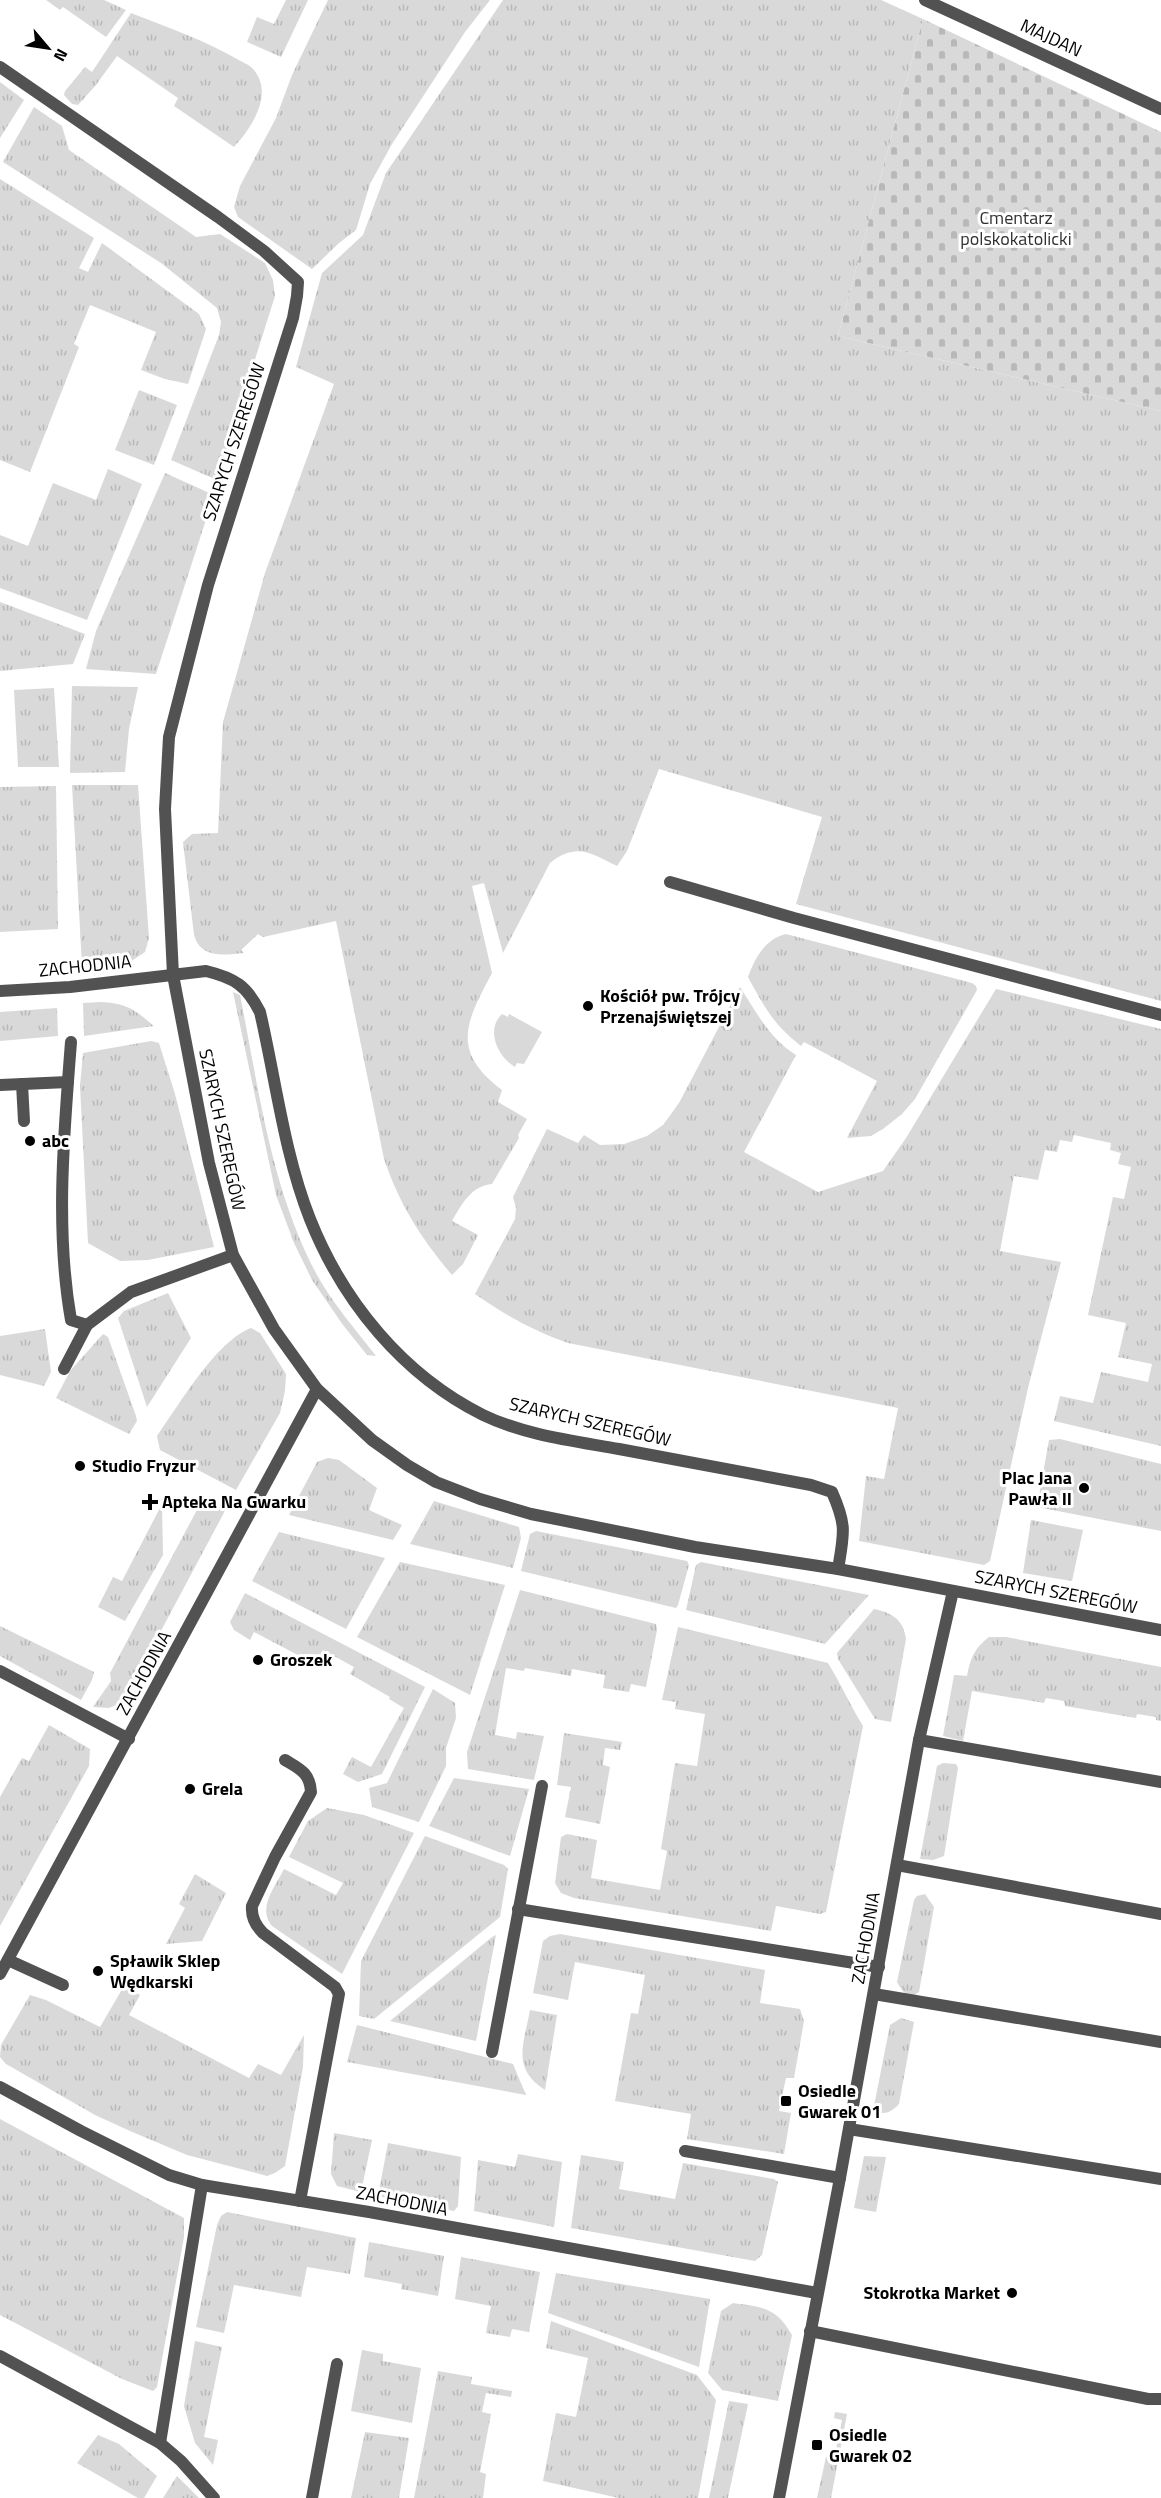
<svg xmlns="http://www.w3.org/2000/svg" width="1161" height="2498" viewBox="0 0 1161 2498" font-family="'Titillium Web',sans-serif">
<defs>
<pattern id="grass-tufts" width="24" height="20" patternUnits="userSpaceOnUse" patternTransform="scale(1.5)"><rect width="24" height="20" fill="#d9d9d9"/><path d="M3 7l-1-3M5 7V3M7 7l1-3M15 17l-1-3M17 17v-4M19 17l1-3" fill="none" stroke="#b8b8b8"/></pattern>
<pattern id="cemetery-stones" width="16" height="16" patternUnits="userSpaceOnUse" patternTransform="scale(1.5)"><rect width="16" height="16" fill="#d9d9d9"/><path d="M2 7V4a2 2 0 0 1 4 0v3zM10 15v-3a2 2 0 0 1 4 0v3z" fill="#b8b8b8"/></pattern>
</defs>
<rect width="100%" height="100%" fill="#fff"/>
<g fill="url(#grass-tufts)">
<polygon points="46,0 104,0 126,10 106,37 63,7 60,10"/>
<polygon points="286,0 308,0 281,57 247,42 257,17 274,24"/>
<polygon points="328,0 490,0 465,32 392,144 370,184 356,230 339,243 312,269 238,217 234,207 240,186 276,118 292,75"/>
<path d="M503 0H881L923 19 838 336 1161 411V1001L796 904 822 817 659 769 627 851 617 866C591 853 576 842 550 863L503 953 484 883 472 886 492 973C466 1022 450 1051 502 1090L498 1102 527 1119 518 1135 519 1138 492 1184C471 1186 462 1204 452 1221L478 1235 463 1264 452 1275C420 1237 400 1205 384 1159L336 921 263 937 258 934 241 950 244 953C224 955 201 959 194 935L183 842 192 834 218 833 223 722 265 573 334 384 296 367 322 273 363 235 386 173Z"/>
<path d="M131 13C167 27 204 40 237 59 242 62 250 65 253 69 275 93 251 129 234 147L174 106 178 98 117 56 96 85 78 105 72 104 64 95 65 91 85 67 92 72Z"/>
<polygon points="0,82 24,100 0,138"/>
<polygon points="34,107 62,126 69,150 196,237 220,234 265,263 273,280 275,296 217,480 171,460 219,335 221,322 217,308 161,263 3,162"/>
<polygon points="0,179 94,238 79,268 88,272 102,243 199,314 206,329 188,384 165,379 141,370 156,332 90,305 74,344 79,347 30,472 0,460"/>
<polygon points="139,390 177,405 154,465 115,450"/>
<polygon points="108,469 142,484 87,620 0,588 0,535 28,546 53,483 96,500"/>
<polygon points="165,473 214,495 156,674 86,669 96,631"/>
<polygon points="0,602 85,634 73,664 0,671"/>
<polygon points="72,686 138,687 129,729 125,772 70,773"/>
<polygon points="54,688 59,767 18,767 14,690"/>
<polygon points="72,785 138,785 149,938 145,952 130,962 82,965"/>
<polygon points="56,786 58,929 0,932 0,787"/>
<path d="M786 934 972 983 976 986 977 990 915 1099 902 1114 883 1129 871 1136 847 1138 877 1081 804 1042 801 1046C773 1024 765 1008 748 977 755 958 765 939 786 934Z"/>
<path d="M740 987C756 1012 770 1039 796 1055L744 1152 818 1192 883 1171 906 1138 996 989 1161 1029V1446L1054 1421 1060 1396 1093 1403 1101 1372 1148 1382 1152 1364 1118 1357 1126 1323 1088 1315 1113 1197 1124 1199 1131 1167 1118 1164 1121 1153 1110 1150 1111 1143 1074 1135 1072 1142 1060 1140 1057 1152 1045 1150 1038 1180 1014 1176 1000 1251 1061 1262 1028 1388 990 1561 984 1565 859 1541 866 1476 884 1479 898 1408 568 1343C533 1331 505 1315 475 1294L515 1219 516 1208 513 1197 547 1129 578 1143 584 1135 600 1145 624 1144 647 1136 663 1125 679 1103Z"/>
<path d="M233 992 240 995C259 1090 271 1189 317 1275 333 1304 356 1330 376 1356L367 1355 343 1325 312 1280 294 1243 276 1195Z"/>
<path d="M101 1002C127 1003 135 1010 154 1026L84 1036 83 1003Z"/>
<polygon points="57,1008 58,1036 0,1041 0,1012"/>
<polygon points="151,1041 159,1043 175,1094 214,1247 148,1260 120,1261 88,1243 80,1086 83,1053"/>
<polygon points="168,1293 191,1338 147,1407 118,1318 124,1311"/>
<path d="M251 1328 260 1333 286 1374 285 1391 280 1413 236 1490 160 1450 157 1436C179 1405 216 1341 251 1328Z"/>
<polygon points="45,1329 51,1372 44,1386 0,1375 0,1336"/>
<polygon points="103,1334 108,1337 136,1416 137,1421 129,1434 56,1398 70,1371"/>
<polygon points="1060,1439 1161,1464 1161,1531 1037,1507 1049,1440"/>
<polygon points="328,1458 339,1460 377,1488 369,1510 402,1525 393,1540 289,1515 317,1462"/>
<polygon points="208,1497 227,1507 123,1702 109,1708 93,1707 111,1681 110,1673 198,1508 202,1510"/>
<polygon points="434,1501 519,1527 521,1538 513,1568 410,1544"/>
<polygon points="162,1504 163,1555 125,1621 98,1607 113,1577 122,1581"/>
<polygon points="1031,1520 1083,1530 1072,1581 1023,1573"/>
<polygon points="536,1531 687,1561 689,1565 678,1605 676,1608 521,1571 530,1534"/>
<polygon points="279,1532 385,1558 346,1629 252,1581"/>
<polygon points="400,1562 505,1585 470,1695 357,1637"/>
<polygon points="701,1562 869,1595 825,1644 686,1610 696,1565"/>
<polygon points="520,1590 656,1624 657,1630 646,1687 631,1684 629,1692 603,1688 605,1675 572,1669 571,1676 525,1668 524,1671 506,1668 495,1735 516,1739 517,1732 544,1736 534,1780 468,1769 467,1752"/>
<polygon points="245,1593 425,1687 382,1774 358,1782 343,1774 352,1757 371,1767 404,1708 389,1699 390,1697 350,1674 354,1667 323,1650 315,1664 254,1632 250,1640 234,1630 230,1622"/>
<path d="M874 1609C892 1613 903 1619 906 1639L891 1722 875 1719 838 1659 837 1653Z"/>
<polygon points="0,1626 94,1672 92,1680 81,1700 0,1656"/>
<path d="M678 1627 828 1663C841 1684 850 1705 863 1726L826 1912 820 1914 776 1906 771 1931 574 1898 561 1893 555 1883 561 1837 567 1834 597 1840 591 1878 660 1890 667 1851 661 1849 675 1763 697 1766 705 1714 675 1709 676 1702 662 1700Z"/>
<path d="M989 1637H1006L1161 1667V1721L1156 1720V1717L1137 1714 1136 1718 1065 1706 1064 1701 1046 1698 1044 1703 972 1691 963 1741 943 1736 954 1675 967 1676C971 1657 974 1649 989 1637Z"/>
<polygon points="433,1689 455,1703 456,1718 446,1748 446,1766 419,1822 372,1807 369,1788 387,1783"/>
<polygon points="49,1725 90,1749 89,1766 0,1926 0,1797 22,1758 29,1761"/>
<polygon points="564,1733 622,1742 620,1750 605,1748 603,1765 610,1767 600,1824 565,1817 571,1787 557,1785"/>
<polygon points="943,1763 956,1764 958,1768 944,1856 933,1860 920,1859 937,1766"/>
<polygon points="454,1778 529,1789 510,1856 429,1826"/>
<path d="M327 1808 364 1815 414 1833 342 1974 272 1926C257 1908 275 1887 284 1869L336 1895 343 1883 289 1857 308 1821Z"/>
<polygon points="425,1836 504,1865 508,1869 500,1917 374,2019 359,2016 361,1961"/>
<polygon points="195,1874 226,1893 202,1941 166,1944 185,1908 179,1904"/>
<path d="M925 1894 934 1907 919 1992 913 1996C904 1995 901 1989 897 1982L914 1900 917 1896Z"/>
<polygon points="560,1934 765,1970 760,2003 800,2009 804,2021 794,2078 786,2078 779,2111 791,2113 784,2154 687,2139 691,2114 615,2101 631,2013 638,2014 645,1975 575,1962 568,2000 533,1993 543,1941 550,1936"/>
<polygon points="496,1935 476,2041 390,2021 492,1937"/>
<polygon points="124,1986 140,1995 129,2015 249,2078 258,2064 281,2075 304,2035 303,2067 285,2166 275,2173 267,2176 187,2155 130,2131 95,2115 6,2064 0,2057 1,2045 30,1995 46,2000 100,2027"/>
<path d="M530 2010 557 2015 545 2090C511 2068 524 2044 530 2010Z"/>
<path d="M901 2018 914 2022 899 2104C890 2113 885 2115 873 2111L890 2025Z"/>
<polygon points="357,2025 513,2064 526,2095 347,2062"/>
<polygon points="0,2119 184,2218 184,2237 157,2387 153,2391 122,2379 0,2315"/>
<polygon points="334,2133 372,2140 361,2192 337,2186 331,2174"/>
<polygon points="388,2143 461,2157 458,2206 454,2211 378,2196"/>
<polygon points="518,2154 562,2162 554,2227 474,2211 478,2160 515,2167"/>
<polygon points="581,2155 624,2162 619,2189 675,2199 683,2163 774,2179 778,2182 762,2255 755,2261 571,2228"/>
<polygon points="864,2156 886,2157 876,2212 854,2208"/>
<polygon points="227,2212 356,2238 350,2274 307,2267 301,2297 234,2285 224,2333 196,2327 217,2225 221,2216"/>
<polygon points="369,2242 444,2256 438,2296 401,2289 402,2284 364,2277"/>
<polygon points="461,2257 540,2272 529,2332 512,2329 510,2337 486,2333 491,2306 455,2299"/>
<polygon points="556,2273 710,2299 699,2367 548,2313"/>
<path d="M733 2303C762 2307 776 2307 792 2335L778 2401 722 2390 708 2373 721 2311Z"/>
<polygon points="551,2321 697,2375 716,2400 698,2498 619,2498 543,2481 556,2413 576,2417 588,2358 546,2348"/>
<polygon points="195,2341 222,2347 204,2437 218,2440 213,2465 195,2443 184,2406"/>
<polygon points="362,2350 383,2354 383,2361 421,2368 412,2423 351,2411"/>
<polygon points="438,2371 472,2377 471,2384 512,2391 511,2397 486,2393 482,2412 491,2414 480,2472 486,2474 483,2498 414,2498"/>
<polygon points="729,2401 748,2404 728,2498 709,2498"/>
<polygon points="835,2412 847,2414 831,2498 817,2498 826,2457 834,2459 842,2420 834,2418"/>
<polygon points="365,2432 409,2438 399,2498 351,2498"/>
<polygon points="98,2435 119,2444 157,2476 144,2498 138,2498 77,2463"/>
<polygon points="177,2476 199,2498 163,2498"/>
</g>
<polygon fill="url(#cemetery-stones)" points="923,19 1161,132 1161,411 838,336"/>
<path fill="#d9d9d9" d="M502 1014 508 1017 509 1014 542 1032 524 1064 517 1063 515 1067C498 1057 485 1030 502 1014Z"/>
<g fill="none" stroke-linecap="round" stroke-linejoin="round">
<g stroke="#525252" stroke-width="12">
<polyline points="22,1084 24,1121"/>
<polyline points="0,1085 68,1082"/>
<polyline points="87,1325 131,1292 233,1255"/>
<path d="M64 1369 87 1325 71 1320C55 1229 64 1133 71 1042"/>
<polyline points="0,1671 129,1739"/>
<polyline points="919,1740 1161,1782"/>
<path d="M285 1760C300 1769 310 1773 311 1792L275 1857 252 1906C251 1917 255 1925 263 1933L335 1987 339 1994 300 2201"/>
<polyline points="897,1865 1161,1914"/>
<polyline points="518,1909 879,1967"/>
<polyline points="8,1960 63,1985"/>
<polyline points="874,1994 1161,2042"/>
<polyline points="492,2052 542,1786"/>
<polyline points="849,2129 1161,2179"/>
<polyline points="685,2151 840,2178"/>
<polyline points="810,2331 1148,2399 1161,2399"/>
<polyline points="0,2356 160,2443 202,2185"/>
<polyline points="160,2443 181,2461 214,2498"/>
<polyline points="312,2498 337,2364"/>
</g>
<g stroke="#525252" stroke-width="12">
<polyline points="925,0 1161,109"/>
<polyline points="0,67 218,217 264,251 298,282 297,296 293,318 208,585 169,737 165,809 173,975 209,1163 233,1255 274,1329 317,1389 372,1440 407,1465 436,1482 480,1499 531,1514 695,1547 838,1569 1161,1630"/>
<polyline points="670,882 794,918 1161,1015"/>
<path d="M0 991 70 987 206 971C235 978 247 986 260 1012 276 1081 284 1153 310 1219 343 1302 403 1375 483 1415 524 1435 575 1441 619 1449 683 1461 747 1473 811 1485L832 1492C847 1526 844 1533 838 1569"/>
<polyline points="0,1974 317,1389"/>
<polyline points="0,2087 81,2131 169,2175 202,2185 369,2212 817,2293"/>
<polyline points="779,2498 840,2178 919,1740 953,1591"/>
</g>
</g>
<g fill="#000" stroke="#fff" stroke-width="2">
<circle cx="588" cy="1006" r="6"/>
<circle cx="30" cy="1141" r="6"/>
<circle cx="80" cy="1466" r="6"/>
<circle cx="1084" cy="1488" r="6"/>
<path d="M147 1493h6v6h6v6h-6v6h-6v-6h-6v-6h6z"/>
<circle cx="258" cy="1660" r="6"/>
<circle cx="190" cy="1789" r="6"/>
<circle cx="98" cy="1971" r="6"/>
<rect x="780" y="2095" width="12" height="12" rx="3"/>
<circle cx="1012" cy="2293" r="6"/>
<rect x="811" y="2439" width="12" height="12" rx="3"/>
</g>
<g text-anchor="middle" stroke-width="6" stroke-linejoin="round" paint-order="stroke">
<g font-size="18" fill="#000" stroke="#fff">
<text transform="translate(1051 38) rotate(25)" y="6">MAJDAN</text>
<text transform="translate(234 442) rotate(-72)" y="6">SZARYCH SZEREGÓW</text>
<text transform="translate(85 966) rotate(-6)" y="6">ZACHODNIA</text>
<text transform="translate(222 1130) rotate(78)" y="6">SZARYCH SZEREGÓW</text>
<text transform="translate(590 1422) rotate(13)" y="6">SZARYCH SZEREGÓW</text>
<text transform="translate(1056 1592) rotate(11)" y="6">SZARYCH SZEREGÓW</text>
<text transform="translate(144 1673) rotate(-61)" y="6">ZACHODNIA</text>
<text transform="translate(866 1938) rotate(-80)" y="6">ZACHODNIA</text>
<text transform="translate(402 2201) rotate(11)" y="6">ZACHODNIA</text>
</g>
<g font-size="18" fill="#303030" stroke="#fff">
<text x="1016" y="224">Cmentarz<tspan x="1016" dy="21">polskokatolicki</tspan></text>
</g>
<g font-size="18" font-weight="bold" fill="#000" stroke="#fff" text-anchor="start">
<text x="600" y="1002">Kościół pw. Trójcy<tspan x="600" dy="21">Przenajświętszej</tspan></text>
<text x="42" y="1147">abc</text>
<text x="92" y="1472">Studio Fryzur</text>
<text x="1072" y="1484" text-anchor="end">Plac Jana<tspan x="1072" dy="21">Pawła II</tspan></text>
<text x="162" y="1508">Apteka Na Gwarku</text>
<text x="270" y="1666">Groszek</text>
<text x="202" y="1795">Grela</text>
<text x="110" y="1967">Spławik Sklep<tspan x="110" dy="21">Wędkarski</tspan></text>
<text x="798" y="2097">Osiedle<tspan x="798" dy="21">Gwarek 01</tspan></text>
<text x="1000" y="2299" text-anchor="end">Stokrotka Market</text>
<text x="829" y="2441">Osiedle<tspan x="829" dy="21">Gwarek 02</tspan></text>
</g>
</g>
<g transform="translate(48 48) rotate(119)" stroke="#ffffff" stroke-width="4.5" paint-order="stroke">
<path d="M0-4.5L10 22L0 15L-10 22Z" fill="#000000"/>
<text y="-9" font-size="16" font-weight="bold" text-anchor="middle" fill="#000000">N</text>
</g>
</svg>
